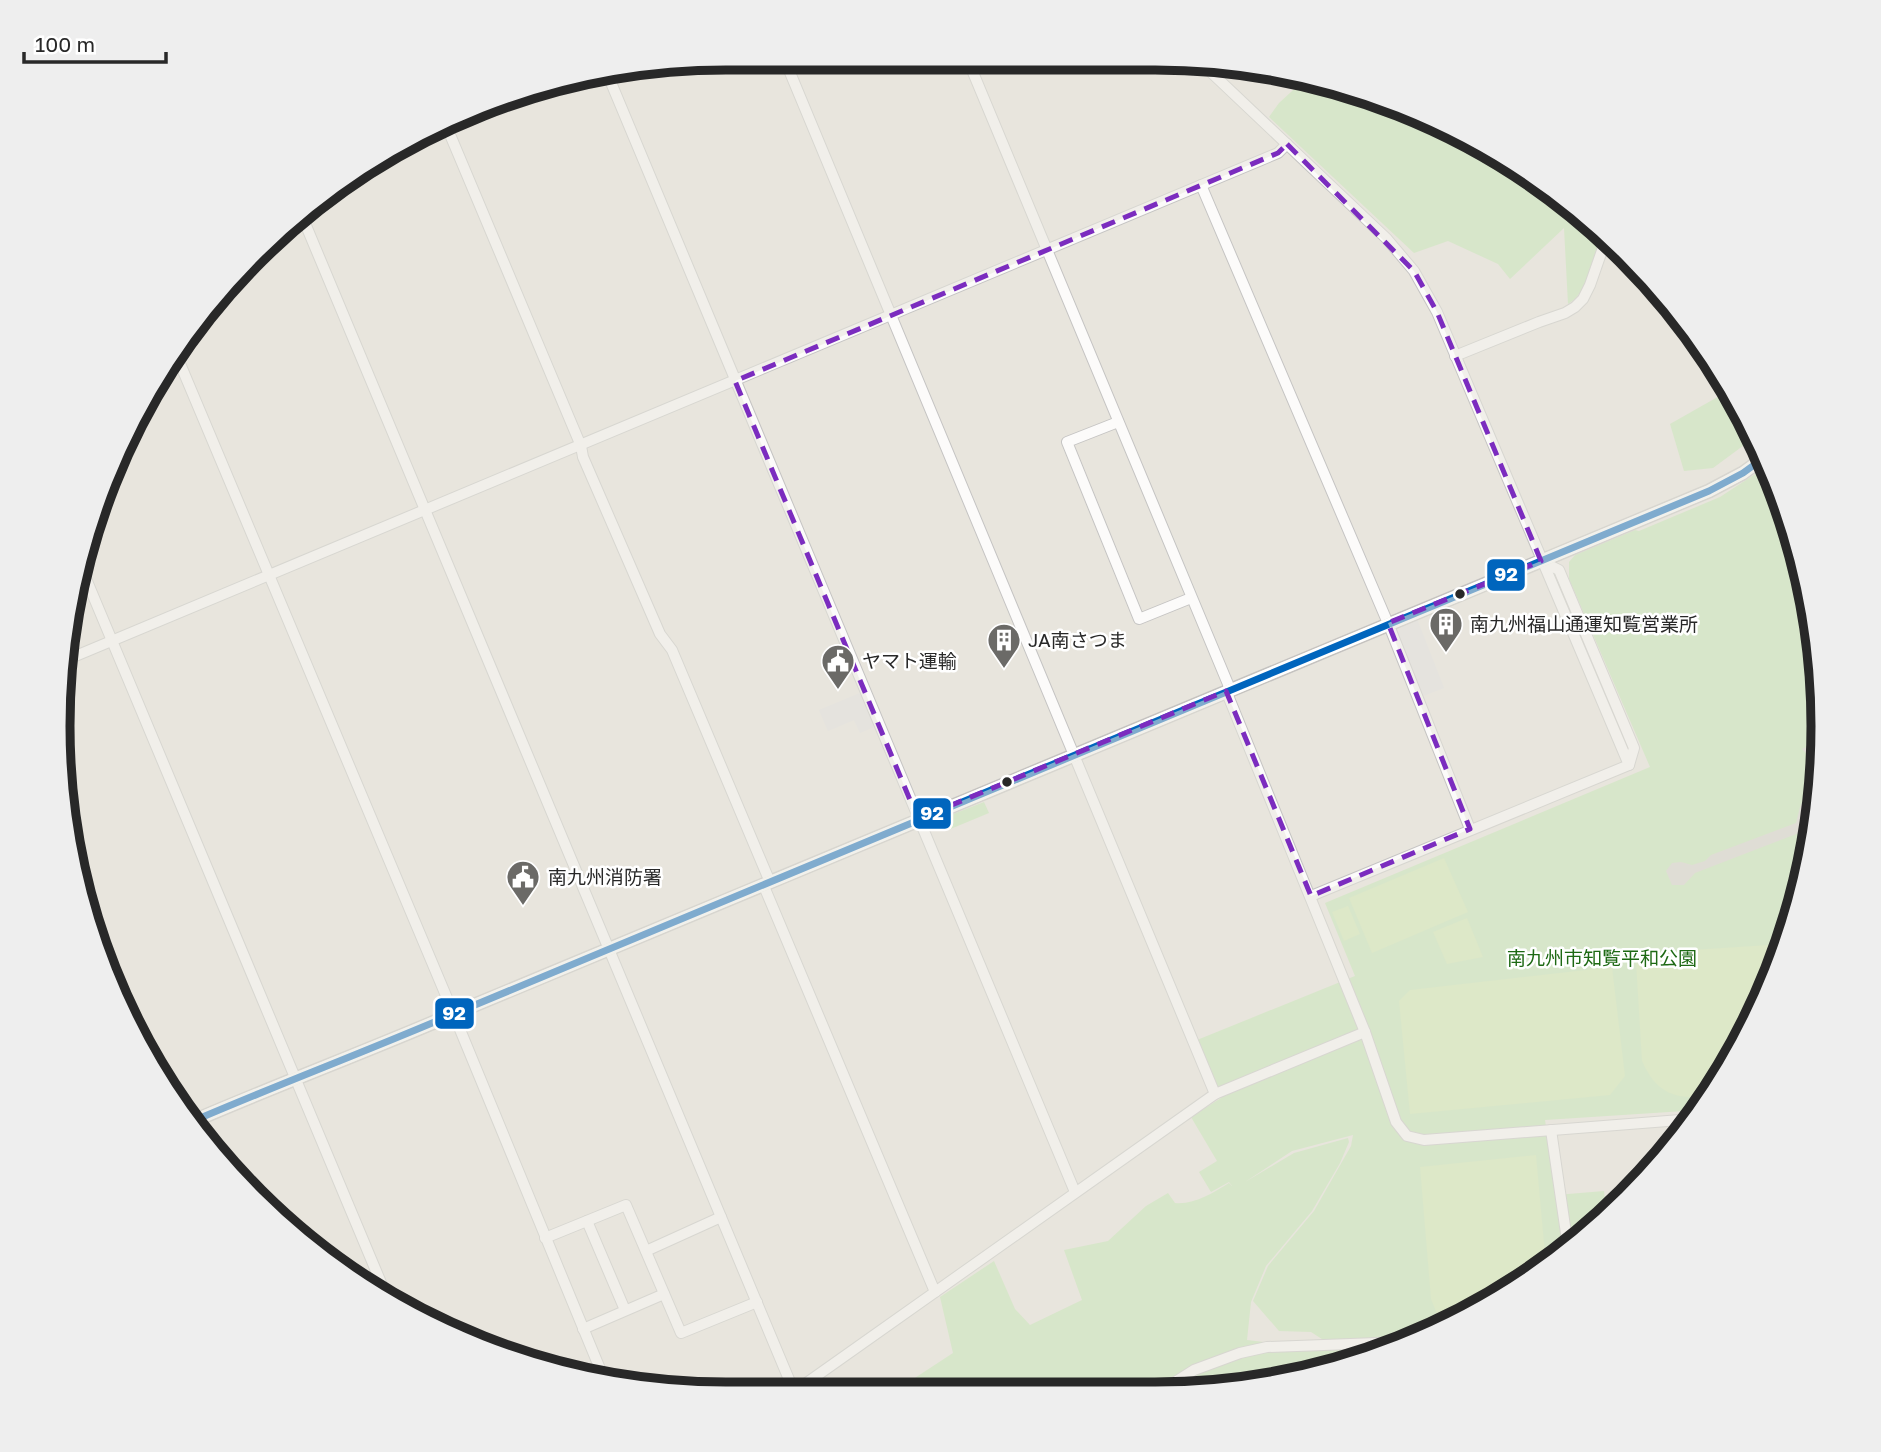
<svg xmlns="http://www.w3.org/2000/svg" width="1881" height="1452" viewBox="0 0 1881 1452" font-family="'Golos Text','Noto Sans JP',sans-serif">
<rect width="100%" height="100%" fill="#e8e5dd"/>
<g fill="#e2dfe1">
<polygon points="1417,619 1444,688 1423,696 1398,633 1403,625"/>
<polygon points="860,693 874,727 860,733 854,720 828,731 819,710"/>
</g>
<g fill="#c4e6b3">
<path d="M1299 76 1328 81 1451 127 1561 196 1601 238C1594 258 1588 293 1568 304L1564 228 1510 279 1498 264 1448 241 1414 253 1269 117 1279 103 1303 81Z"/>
<polygon points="1730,390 1755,437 1713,468 1684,471 1670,424"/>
<path d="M1769 465 1810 596 1823 726 1810 857 1772 982 1710 1098 1700 1110 1545 1120 1556 1195 1604 1191 1607 1216 1526 1282 1416 1336 1325 1341 1311 1332 1279 1331 1253 1301 1268 1266 1314 1211 1351 1146 1353 1135 1292 1151 1245 1182 1294 1153 1348 1138 1349 1142 1340 1163 1312 1211 1266 1266 1251 1302 1247 1340 1330 1350 1393 1348 1370 1359 1242 1389H898L953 1353 940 1297 994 1261 1015 1309 1030 1325 1082 1300 1064 1250 1108 1241 1146 1206 1168 1193 1175 1203C1194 1205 1213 1193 1229 1183L1232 1186 1229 1182 1211 1192 1199 1172 1217 1161 1191 1117 1221 1098 1197 1040 1355 976 1325 903 1650 767 1569 579V562L1575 555 1635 530 1639 531 1720 497Z"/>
<polygon points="984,802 989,813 948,830 938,820"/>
</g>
<g fill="#d0eab0">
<polygon points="1444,858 1468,912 1372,953 1349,898"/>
<polygon points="1348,906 1360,934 1344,941 1332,912"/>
<polygon points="1467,918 1483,957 1447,964 1433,932"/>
<path d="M1784 944 1772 982 1711 1097C1676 1099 1657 1095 1642 1061L1636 962 1646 953Z"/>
<polygon points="1612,967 1625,1076 1610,1095 1410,1114 1399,1001 1410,990"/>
<polygon points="1536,1155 1546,1265 1526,1282 1441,1324 1431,1299 1420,1167"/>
</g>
<polygon fill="#d6d3cc" points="1820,741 1822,742 1815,809 1812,815 1814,820 1812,841 1802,838 1799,833 1695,873 1684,885 1672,885 1666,871 1672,863 1681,862 1692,865 1705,861 1711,855 1796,823 1800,807 1809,788 1805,777 1812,774 1813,771 1807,754 1802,749"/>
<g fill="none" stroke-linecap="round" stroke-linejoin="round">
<defs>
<g id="minor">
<polyline points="784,58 1215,1094"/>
<polyline points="967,58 1228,684 1229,698 1365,1032 1396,1122 1407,1136 1424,1140 1693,1119"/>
<polyline points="1197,59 1387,239 1414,271 1437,312 1629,765"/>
<polyline points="607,73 1075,1192"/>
<polyline points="446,125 581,446 583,457 660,634 672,650 770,882"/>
<polyline points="1201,185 1390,628 1470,829"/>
<polyline points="302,216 793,1389"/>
<polyline points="176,354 447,998 605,1381"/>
<polyline points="1455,356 1539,322 1565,313 1575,307 1583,299 1590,285 1605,242"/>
<polyline points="1118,422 1067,442 1139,619 1191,598"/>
<polyline points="79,562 387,1297"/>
<polyline points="66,660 1278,153 1287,144"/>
<polyline points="763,884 935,1292"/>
<polyline points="1311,896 1629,765 1634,748 1559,570 1541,561"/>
<polyline points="1551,1130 1567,1240 1578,1239"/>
<polyline points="587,1221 625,1310"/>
<polyline points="545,1238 626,1205 681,1333 757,1302"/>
<polyline points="646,1251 721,1217"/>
<polyline points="583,1329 664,1294"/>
<polyline points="798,1389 1215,1094 1365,1032"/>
<polyline points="1164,1389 1194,1370 1240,1353 1267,1347 1404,1342"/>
</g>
<path id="major" d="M191 1122C279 1084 370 1050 458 1012 875 837 1292 663 1709 491L1743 473 1765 457"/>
</defs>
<use href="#minor" stroke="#c5c4c3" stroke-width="12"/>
<use href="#major" stroke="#c4c2c0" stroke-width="15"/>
<use href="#minor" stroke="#fcfbfa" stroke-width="10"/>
<use href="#major" stroke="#e7e3d1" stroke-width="12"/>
<defs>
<path id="bus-1" d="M191 1122C279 1084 370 1050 458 1012 875 837 1292 663 1709 491L1743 473 1765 457"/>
</defs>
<use href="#bus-1" stroke="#fff" stroke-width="12"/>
<use href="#bus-1" stroke="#0065bd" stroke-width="7"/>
</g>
<path d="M0 0H1881V1452H0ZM1287 144 1414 271 1437 312 1541 561 1388 623 1470 829 1311 896 1226 691 918 819 735 381 1278 153Z" fill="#e8e5dd" fill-opacity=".55" fill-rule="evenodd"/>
<path fill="none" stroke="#7b2cbf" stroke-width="5" stroke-dasharray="14 9" stroke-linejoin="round" d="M1287 144 1414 271 1437 312 1541 561 1388 623 1470 829 1311 896 1226 691 918 819 735 381 1278 153Z"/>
<defs>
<symbol id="building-pin" viewBox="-11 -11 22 30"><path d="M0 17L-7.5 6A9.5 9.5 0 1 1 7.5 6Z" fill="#6b6a67" stroke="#fff"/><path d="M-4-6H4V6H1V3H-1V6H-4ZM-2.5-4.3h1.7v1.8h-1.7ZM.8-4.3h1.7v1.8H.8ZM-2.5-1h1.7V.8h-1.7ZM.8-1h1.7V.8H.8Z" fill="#fff"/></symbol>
<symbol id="civic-pin" viewBox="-11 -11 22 30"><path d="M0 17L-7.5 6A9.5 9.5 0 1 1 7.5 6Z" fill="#6b6a67" stroke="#fff"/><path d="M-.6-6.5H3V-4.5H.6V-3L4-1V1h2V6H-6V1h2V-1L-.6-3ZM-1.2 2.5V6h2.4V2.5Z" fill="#fff"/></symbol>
</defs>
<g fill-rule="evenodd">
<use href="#building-pin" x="1427" y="605" width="38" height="52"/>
<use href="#building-pin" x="985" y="621" width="38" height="52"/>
<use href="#civic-pin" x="819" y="642" width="38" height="52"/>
<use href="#civic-pin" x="504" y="858" width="38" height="52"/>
</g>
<g fill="#282828" stroke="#fff" stroke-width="2.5">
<circle cx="1460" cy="594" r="6"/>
<circle cx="1007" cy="782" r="6"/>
</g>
<g text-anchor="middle" stroke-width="5" stroke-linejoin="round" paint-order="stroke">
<g font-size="19" fill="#282828" stroke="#fff" text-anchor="start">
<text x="1470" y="631">南九州福山通運知覧営業所</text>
<text x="1028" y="647">JA南さつま</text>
<text x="862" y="668">ヤマト運輸</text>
<text x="548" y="884">南九州消防署</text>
</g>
<g font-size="19" fill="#1e6914" stroke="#fff">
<text x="1602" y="965">南九州市知覧平和公園</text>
</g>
</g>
<path d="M0 0H1881V1452H0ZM726 70H1155A656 656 0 0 1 1811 726V726A656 656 0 0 1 1155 1382H726A656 656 0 0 1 70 726V726A656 656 0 0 1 726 70Z" fill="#eee" fill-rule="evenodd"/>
<path fill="none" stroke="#282828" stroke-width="9" d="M726 70H1155A656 656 0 0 1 1811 726V726A656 656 0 0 1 1155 1382H726A656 656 0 0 1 70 726V726A656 656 0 0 1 726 70Z"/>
<g stroke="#fff" stroke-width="2.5">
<rect x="1486" y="558" width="40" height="34" rx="7" fill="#0065bd"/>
<rect x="912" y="797" width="40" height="33" rx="7" fill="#0065bd"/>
<rect x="434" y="997" width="41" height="33" rx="7" fill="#0065bd"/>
</g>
<g font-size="19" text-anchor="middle" font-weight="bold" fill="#fff">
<text x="1506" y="581">92</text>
<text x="932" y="820">92</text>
<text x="454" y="1020">92</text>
</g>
<path d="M24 52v10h142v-10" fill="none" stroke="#282828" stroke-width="3.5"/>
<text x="35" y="52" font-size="21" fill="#282828" stroke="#ffffff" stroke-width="5" paint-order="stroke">100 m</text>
</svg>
